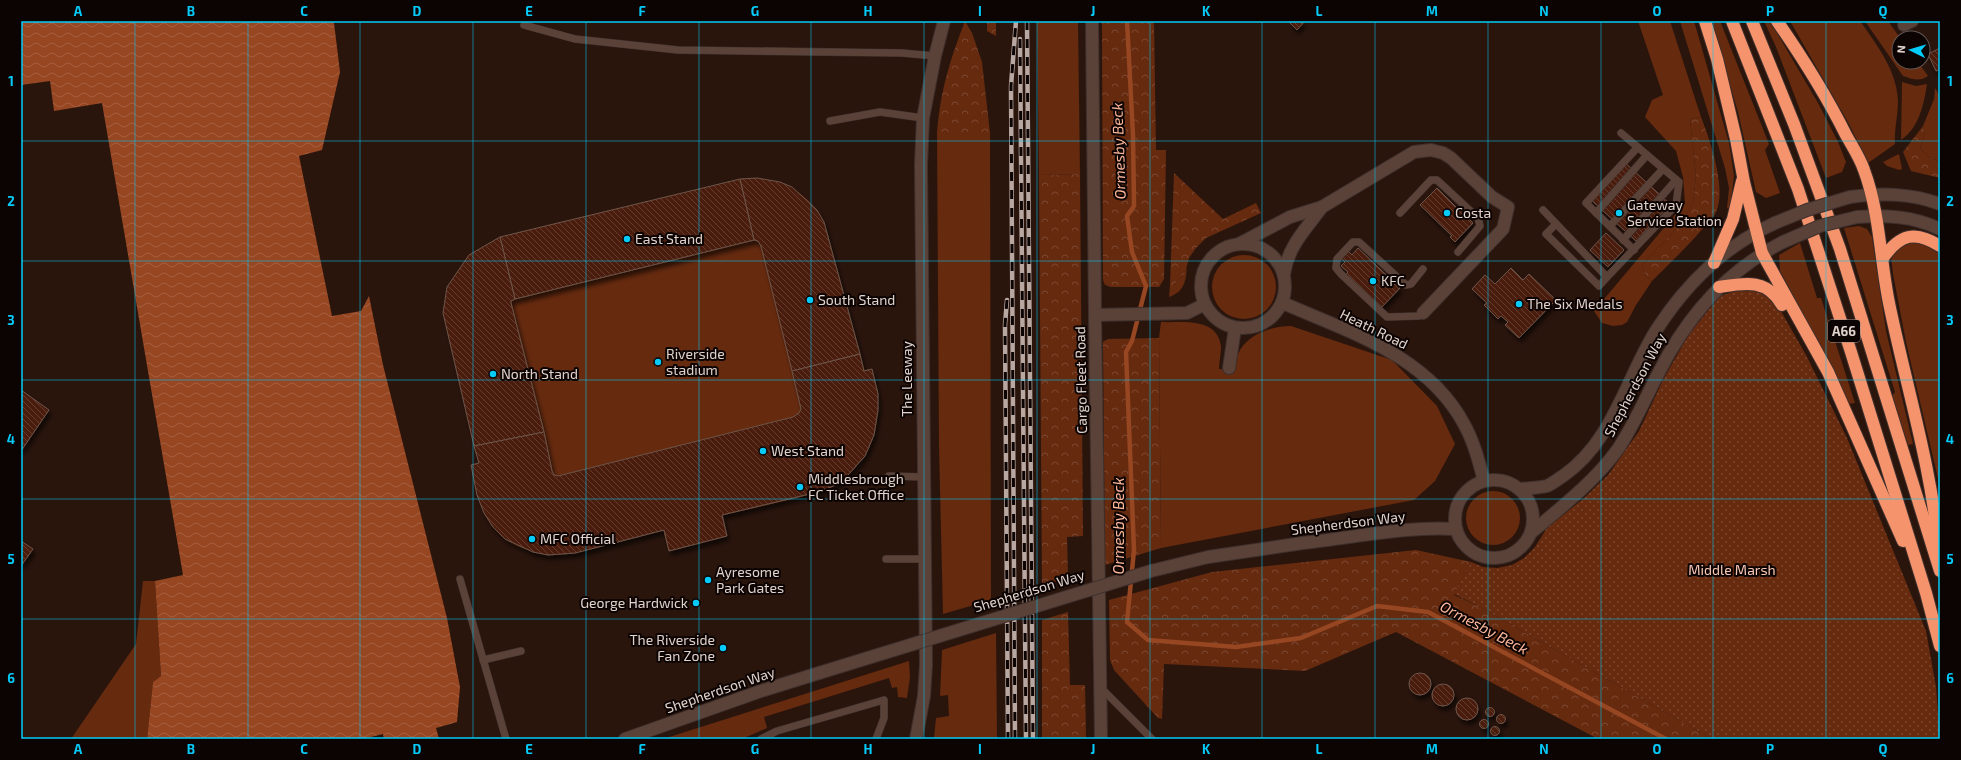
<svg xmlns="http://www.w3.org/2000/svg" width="1961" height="760" viewBox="0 0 1961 760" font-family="'Exo 2',sans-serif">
<defs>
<pattern id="forest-crowns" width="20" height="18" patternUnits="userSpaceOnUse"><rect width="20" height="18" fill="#662a0f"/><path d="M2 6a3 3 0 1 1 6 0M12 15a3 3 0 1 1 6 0" fill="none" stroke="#7c4831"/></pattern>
<pattern id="park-dots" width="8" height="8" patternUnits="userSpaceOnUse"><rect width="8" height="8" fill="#662a0f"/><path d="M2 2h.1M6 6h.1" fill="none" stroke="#7c4831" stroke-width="1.8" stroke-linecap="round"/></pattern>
<pattern id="water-waves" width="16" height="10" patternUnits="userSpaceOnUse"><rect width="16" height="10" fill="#974622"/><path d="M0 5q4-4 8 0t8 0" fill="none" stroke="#a56041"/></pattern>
<pattern id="building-back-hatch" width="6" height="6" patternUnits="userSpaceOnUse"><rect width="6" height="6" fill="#491e0b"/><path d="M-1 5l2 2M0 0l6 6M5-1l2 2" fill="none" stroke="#633e2d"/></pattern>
<filter id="shadow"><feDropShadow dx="2.5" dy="4.5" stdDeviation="2" flood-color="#0009"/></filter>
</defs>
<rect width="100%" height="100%" fill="#2a150d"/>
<g fill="#662a0f">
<polygon points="1037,21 1078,21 1080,174 1039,175"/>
<polygon points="1638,21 1670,21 1701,117 1690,119 1696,176 1693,203 1680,225 1642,265 1645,275 1652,281 1636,305 1627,322 1622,325 1613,326 1602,323 1594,311 1685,203 1683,177 1676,151 1645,117 1652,100 1663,95"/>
<polygon points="1680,21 1694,21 1729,143 1734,176 1730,209 1727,208 1729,188 1725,168"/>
<polygon points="1711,21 1720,21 1769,144 1765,150 1780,193 1766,198 1756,192 1738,112"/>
<polygon points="1764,21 1770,21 1818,103 1838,142 1846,162 1842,172 1826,178 1776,47"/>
<path d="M1790 21H1860C1877 45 1897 71 1898 101 1898 116 1894 130 1895 144L1868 163 1849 124Z"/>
<path d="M1865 21H1888L1900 38 1899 62H1918L1928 76C1920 82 1912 79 1903 76Z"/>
<path d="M1902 82 1916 86 1927 84C1924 104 1919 128 1901 140Z"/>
<polygon points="1935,88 1940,96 1940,162 1928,156 1920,148 1925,132 1923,126 1934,99"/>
<polygon points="937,133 990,133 991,600 943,614 939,446"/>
<polygon points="1899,154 1902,169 1899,170 1887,166 1883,162"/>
<path d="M757 178C788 182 809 194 824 222L864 370 872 369C880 405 882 439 855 468 849 474 842 482 834 486 804 500 756 507 723 515L727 536 669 551 663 530C609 544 516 583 484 512 477 498 474 481 471 465L479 463 443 313 447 287 469 255 500 237 740 179Z"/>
<polygon points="1859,226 1867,229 1872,237 1886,331 1913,444 1908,445 1892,396 1895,392 1844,228"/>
<polygon points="1919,241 1940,252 1940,487 1906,342 1893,274 1891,256 1903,244"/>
<polygon points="1800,243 1817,298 1821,298 1855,403 1848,404 1825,355 1780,271 1779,255"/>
<circle cx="1244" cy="287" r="32"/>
<path d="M1187 267C1186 281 1184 292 1169 297L1170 285H1174L1185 273Z"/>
<path d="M1161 322C1183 323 1218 317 1221 347 1221 354 1219 362 1219 369L1235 370C1236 365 1236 359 1238 354 1246 335 1271 326 1291 326L1392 360 1437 406 1455 444 1435 481 1414 500 1161 548 1159 338Z"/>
<circle cx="1493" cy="518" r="27"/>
<polygon points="143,581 155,581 161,676 153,682 147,739 71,739 136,644"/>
<polygon points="996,633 997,739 934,739 936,718 949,716 948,695 940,696 942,650"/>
<polygon points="909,661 910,677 907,698 898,697 897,687 892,688 889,678 764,717 767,728 742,739 663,739"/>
</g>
<g fill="url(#forest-crowns)">
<path d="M965 21 972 33 982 62 990 133H937C940 91 950 60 965 21Z"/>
<polygon points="987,21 996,21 996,36 987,31"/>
<polygon points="1102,21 1154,21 1156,150 1166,150 1164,279 1159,287 1111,287 1105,285 1103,280"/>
<path d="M1701 117C1710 140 1727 189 1716 212 1714 217 1708 222 1705 226 1688 246 1670 263 1652 281L1645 275 1642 265 1680 225 1693 203 1696 176 1690 119Z"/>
<polygon points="1923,126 1925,132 1920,148 1928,156 1940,162 1940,178 1911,171 1903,152"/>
<polygon points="1174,173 1223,219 1256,203 1261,213 1206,238 1196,248 1189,258 1185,273 1174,285 1170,285"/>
<polygon points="1080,174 1083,536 1067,537 1068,577 1042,587 1039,175"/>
<polygon points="1159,338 1161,548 1105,565 1103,342 1108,339"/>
<polygon points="1416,550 1471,562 1454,595 1480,607 1712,739 1598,739 1396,632 1305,671 1164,664 1162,719 1158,718 1114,670 1110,660 1109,600 1212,572"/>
<polygon points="1068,612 1070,685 1085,685 1086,739 1042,739 1042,620"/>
</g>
<polygon fill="url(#park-dots)" points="1744,288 1755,289 1774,299 1806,355 1847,438 1926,631 1936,687 1940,739 1712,739 1480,607 1454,594 1471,562 1483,567 1497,568 1512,565 1524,558 1535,547 1547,528 1583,499 1608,475 1639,431 1664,378 1689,334 1720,296"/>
<polygon fill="url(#water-waves)" points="21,21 332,21 334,23 340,72 322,150 299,156 332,316 361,311 369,296 383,365 447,618 460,687 457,722 436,728 439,739 384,739 383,734 363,739 147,739 153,682 161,676 155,581 183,575 102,103 54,111 50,81 21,85"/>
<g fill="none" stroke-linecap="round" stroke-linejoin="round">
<polyline stroke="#974622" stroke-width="4.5" points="1127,21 1133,135 1134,206 1127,216 1132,252 1146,286 1132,341 1126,352 1134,550 1127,622 1148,640 1236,647 1301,638 1377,606 1428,612 1666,739"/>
</g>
<g fill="url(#building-back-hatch)" stroke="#6d544a" filter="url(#shadow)">
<polygon points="1290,21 1305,21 1297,30 1289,22"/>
<polygon points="1940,48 1940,69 1936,71 1928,54"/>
<polygon points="1622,160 1670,204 1636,241 1588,197"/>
<polygon points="757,178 780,182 792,187 817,210 824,222 860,354 792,371 761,246 758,241 754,240 740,179"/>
<polygon points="740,179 754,240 515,299 500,237"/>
<polygon points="1437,188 1458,209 1462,205 1468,212 1465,215 1473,223 1455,242 1450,237 1452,236 1420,205"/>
<polygon points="1606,233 1624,250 1608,267 1590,250"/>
<polygon points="500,237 515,299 511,301 511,303 544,432 474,446 443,313 447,287 469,255"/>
<polygon points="1358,248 1400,288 1382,307 1346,274 1348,272 1341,266 1345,262 1341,258 1348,251 1352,255"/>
<polygon points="1511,268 1523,280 1529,274 1556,300 1519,338 1505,325 1508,322 1501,316 1498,319 1484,305 1487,303 1472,289 1485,275 1495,284"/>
<polygon points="860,354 864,371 872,369 878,394 878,410 874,435 865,456 848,475 836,485 818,492 722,515 727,536 669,551 664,530 575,553 548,555 533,552 505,539 493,527 484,513 477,495 471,465 479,463 474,446 544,432 552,471 554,475 558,476 793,417 799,413 801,409 792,371"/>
<polygon points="21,390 49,410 21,451"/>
<polygon points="21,541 33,549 21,566"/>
<circle cx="1420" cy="684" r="11"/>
<circle cx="1443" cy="695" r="11"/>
<circle cx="1467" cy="709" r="11"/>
<circle cx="1490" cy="712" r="4.5"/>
<circle cx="1501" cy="719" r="4.5"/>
<circle cx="1484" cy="724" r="4.5"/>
<circle cx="1495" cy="731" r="4.5"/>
</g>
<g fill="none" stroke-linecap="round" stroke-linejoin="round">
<defs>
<g id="lane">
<polyline points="524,25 575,39 678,50 902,53 935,56"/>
<polyline points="830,121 880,112 923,118"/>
<polyline points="1543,210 1607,277 1676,205 1679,182 1621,133"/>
<polyline points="1400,213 1431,180 1437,180 1478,218 1480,226 1458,252"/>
<polyline points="1596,213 1647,155"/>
<polyline points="1556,224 1546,234 1599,286 1607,277"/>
<polyline points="1610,226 1663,169"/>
<polyline points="1623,240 1676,180"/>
<polyline points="1634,250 1586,203 1638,147"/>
<polyline points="1423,269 1411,284 1406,285 1359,242 1353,242 1337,259 1336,268 1341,274 1387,317 1419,316 1423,313"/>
<polyline points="889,476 923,477"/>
<polyline points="886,559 924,559"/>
<polyline points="460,579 506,739"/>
<polyline points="483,660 521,651"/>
<polyline points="1101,688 1152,739"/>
<polyline points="761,739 777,731 884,700 884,718 876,739"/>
</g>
<g id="street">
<polyline points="1092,21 1095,315 1101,739"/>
<polyline points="1904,25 1912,21"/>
<circle cx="1243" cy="286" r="42"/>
<polyline points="1239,244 1290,217 1322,207 1414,152 1431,150 1443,153 1451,158 1492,197 1508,207 1503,229 1423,313"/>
<path d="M1284 274C1288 246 1306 229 1322 207"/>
<path d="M1283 303C1349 332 1427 355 1464 424 1474 442 1479 462 1484 481"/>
<polyline points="1095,315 1187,313 1205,304"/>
<polyline points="1229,368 1235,328"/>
</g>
<g id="secondary">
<path d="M1850 197C1882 193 1910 193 1940 204"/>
<path d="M1857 217C1886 215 1913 216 1940 229"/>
<circle cx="1494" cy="519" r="39"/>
<path d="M1520 489C1529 488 1539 488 1547 486 1552 484 1558 479 1563 476 1613 442 1626 378 1657 329 1686 284 1726 245 1775 223"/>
<path d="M1533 531C1563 506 1595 481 1618 449 1634 425 1645 399 1658 374 1686 318 1726 271 1783 242"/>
<path d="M1303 543C1353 538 1405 526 1455 529"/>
<polyline points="625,739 761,691 819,673"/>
<polyline points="916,739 924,696 926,665 921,165 923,118 935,56 944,21"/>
</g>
<g id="highway">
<polyline points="1705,21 1717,59 1736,139 1744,182 1762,253 1828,372 1903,541"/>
<polyline points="1732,21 1798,189 1851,352 1926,593 1940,646"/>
<polyline points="1752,21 1794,124 1840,249 1940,571"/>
<path d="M1777 21C1802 57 1826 95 1846 135 1852 146 1860 158 1864 170 1880 213 1880 259 1889 303 1906 386 1932 468 1939 552"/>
<path d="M1883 258C1900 234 1915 230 1940 246"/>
<polyline points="1714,263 1733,219 1742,181"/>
<path d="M1719 287C1744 283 1767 278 1782 305"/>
</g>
</defs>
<use href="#lane" stroke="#3f302d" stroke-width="8"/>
<use href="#street" stroke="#3f302d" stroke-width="14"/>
<use href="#secondary" stroke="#3f302d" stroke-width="14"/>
<use href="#highway" stroke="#3f302d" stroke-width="14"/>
<use href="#lane" stroke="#5a4238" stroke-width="7"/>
<use href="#street" stroke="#5a4238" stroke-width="12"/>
<use href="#secondary" stroke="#5a4238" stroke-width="12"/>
<use href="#highway" stroke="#f5936c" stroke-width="12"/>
<defs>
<g id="rail">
<polyline points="1027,21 1033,739"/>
<polyline points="1020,39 1026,739"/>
<polyline points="1007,300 1005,325 1008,739"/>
<polyline points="1015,739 1011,86 1016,21"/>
</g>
</defs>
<use href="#rail" stroke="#b9a8a2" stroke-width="4.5"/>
<use href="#rail" stroke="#0c0403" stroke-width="3" stroke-dasharray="9" stroke-linecap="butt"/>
<defs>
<g id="secondary-bridge">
<polyline points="1775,223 1807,210 1850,197"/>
<polyline points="1783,242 1820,226 1857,217"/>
<polyline points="819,673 1151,571 1208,557 1303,543"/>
</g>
</defs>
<use href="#secondary-bridge" stroke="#3f302d" stroke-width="14" stroke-linecap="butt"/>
<use href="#secondary-bridge" stroke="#5a4238" stroke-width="12"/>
</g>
<path fill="none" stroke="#04cbf9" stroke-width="1" stroke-opacity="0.55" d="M135 21V739M248 21V739M360 21V739M473 21V739M586 21V739M699 21V739M811 21V739M924 21V739M1037 21V739M1150 21V739M1262 21V739M1375 21V739M1488 21V739M1601 21V739M1713 21V739M1826 21V739M21 141H1940M21 261H1940M21 380H1940M21 499H1940M21 619H1940"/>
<g fill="#04cbf9" stroke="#0c0403" stroke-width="1.5">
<circle cx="1447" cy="213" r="4"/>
<circle cx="1619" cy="213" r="4"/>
<circle cx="627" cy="239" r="4"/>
<circle cx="1373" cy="281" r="4"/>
<circle cx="810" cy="300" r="4"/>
<circle cx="1519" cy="304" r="4"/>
<circle cx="658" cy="362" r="4"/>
<circle cx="493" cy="374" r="4"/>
<circle cx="763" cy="451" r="4"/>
<circle cx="800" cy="487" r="4"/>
<circle cx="532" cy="539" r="4"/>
<circle cx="708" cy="580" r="4"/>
<circle cx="696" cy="603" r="4"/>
<circle cx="723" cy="648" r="4"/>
</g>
<g text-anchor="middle" stroke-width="4" stroke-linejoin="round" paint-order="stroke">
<rect fill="#0c0403" stroke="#a19490" stroke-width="1" x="1828" y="320" width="32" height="22" rx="3"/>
<g font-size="13" font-weight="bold" fill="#e1d2cc">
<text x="1844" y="336">A66</text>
</g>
<g font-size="14" fill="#e1d2cc" stroke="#0c0403" text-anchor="start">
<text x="1627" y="210">Gateway<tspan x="1627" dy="16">Service Station</tspan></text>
<text x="1455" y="218">Costa</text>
<text x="635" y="244">East Stand</text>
<text x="1381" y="286">KFC</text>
<text x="818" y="305">South Stand</text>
<text x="1527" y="309">The Six Medals</text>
<text x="666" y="359">Riverside<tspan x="666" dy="16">stadium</tspan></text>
<text x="501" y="379">North Stand</text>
<text x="771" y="456">West Stand</text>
<text x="808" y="484">Middlesbrough<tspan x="808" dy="16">FC Ticket Office</tspan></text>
<text x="540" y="544">MFC Official</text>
<text x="716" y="577">Ayresome<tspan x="716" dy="16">Park Gates</tspan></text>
<text x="688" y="608" text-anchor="end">George Hardwick</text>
<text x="715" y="645" text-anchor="end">The Riverside<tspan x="715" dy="16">Fan Zone</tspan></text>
</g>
<g font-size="14" fill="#e1d2cc" stroke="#0c0403">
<text transform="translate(1374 329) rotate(26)" y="5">Heath Road</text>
<text transform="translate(907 379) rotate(-90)" y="5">The Leeway</text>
<text transform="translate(1081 380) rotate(-91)" y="5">Cargo Fleet Road</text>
<text transform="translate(1635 385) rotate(-62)" y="5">Shepherdson Way</text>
<text transform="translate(1348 523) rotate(-7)" y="5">Shepherdson Way</text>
<text transform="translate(1029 591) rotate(-17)" y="5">Shepherdson Way</text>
<text transform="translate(720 690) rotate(-19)" y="5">Shepherdson Way</text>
</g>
<g font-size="14" fill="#f9c9b7" stroke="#0c0403">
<text x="1732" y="575">Middle Marsh</text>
</g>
<g font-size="15" font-style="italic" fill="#fcb79b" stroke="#0c0403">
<text transform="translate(1119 151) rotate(-92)" y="5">Ormesby Beck</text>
<text transform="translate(1119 526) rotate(-90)" y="5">Ormesby Beck</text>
<text transform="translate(1484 628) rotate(28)" y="5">Ormesby Beck</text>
</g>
</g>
<rect width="1961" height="760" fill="none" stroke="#0c0403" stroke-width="44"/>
<g transform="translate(1911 50) rotate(275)"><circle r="19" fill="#0c0403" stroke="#615653"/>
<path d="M0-3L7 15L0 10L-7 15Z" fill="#04cbf9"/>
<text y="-6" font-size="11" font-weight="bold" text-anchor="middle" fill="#e1d2cc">N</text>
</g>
<rect x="22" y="22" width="1917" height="716" fill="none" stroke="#04cbf9" stroke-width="1.5"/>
<g font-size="13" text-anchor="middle" font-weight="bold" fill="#04cbf9">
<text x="78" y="16">A</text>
<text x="191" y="16">B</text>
<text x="304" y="16">C</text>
<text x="417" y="16">D</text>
<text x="529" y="16">E</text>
<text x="642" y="16">F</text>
<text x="755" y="16">G</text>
<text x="868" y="16">H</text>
<text x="980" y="16">I</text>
<text x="1093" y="16">J</text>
<text x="1206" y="16">K</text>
<text x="1319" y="16">L</text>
<text x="1432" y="16">M</text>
<text x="1544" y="16">N</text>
<text x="1657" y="16">O</text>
<text x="1770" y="16">P</text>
<text x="1883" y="16">Q</text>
<text x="11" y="86">1</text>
<text x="1950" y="86">1</text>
<text x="11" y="206">2</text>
<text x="1950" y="206">2</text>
<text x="11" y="325">3</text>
<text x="1950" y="325">3</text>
<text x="11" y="444">4</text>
<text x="1950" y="444">4</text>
<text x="11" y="564">5</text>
<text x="1950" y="564">5</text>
<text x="11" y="683">6</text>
<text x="1950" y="683">6</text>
<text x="78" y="754">A</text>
<text x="191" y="754">B</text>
<text x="304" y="754">C</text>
<text x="417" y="754">D</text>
<text x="529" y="754">E</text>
<text x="642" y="754">F</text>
<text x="755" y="754">G</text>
<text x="868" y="754">H</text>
<text x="980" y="754">I</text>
<text x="1093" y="754">J</text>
<text x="1206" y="754">K</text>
<text x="1319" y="754">L</text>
<text x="1432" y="754">M</text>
<text x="1544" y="754">N</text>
<text x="1657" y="754">O</text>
<text x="1770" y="754">P</text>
<text x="1883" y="754">Q</text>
</g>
</svg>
